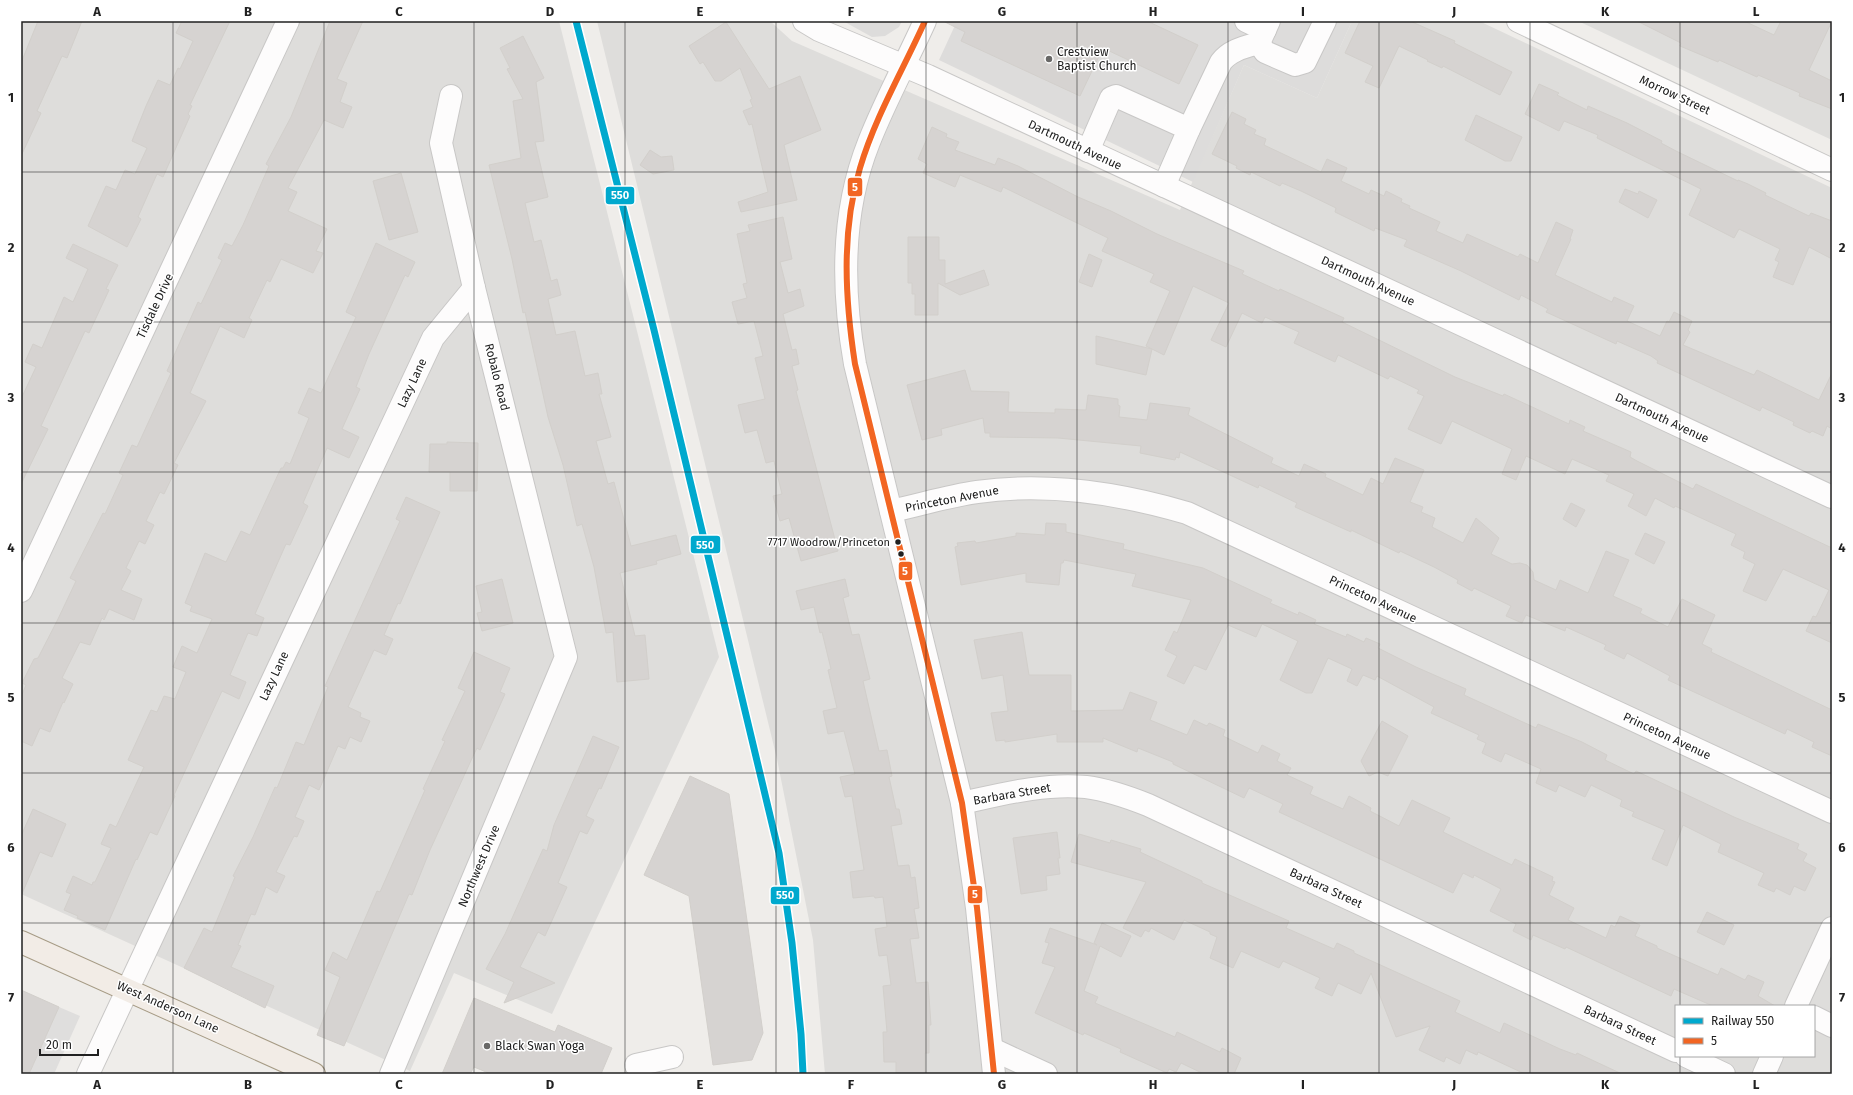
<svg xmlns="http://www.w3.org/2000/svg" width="1853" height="1095" viewBox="0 0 1853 1095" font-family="'Fira Sans',sans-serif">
<rect width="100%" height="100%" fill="#efedea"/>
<g fill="#dedddb" fill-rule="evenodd">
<polygon points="21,21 559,21 719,657 552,1014 454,973 410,1071 21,894"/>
<path d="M597 21H770L792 41 1180 210 1244 65 1317 98 1352 21H1479L1832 188V1074H825L813 940 777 759ZM1676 1006H1814V1056H1676Z"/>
<polygon points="1578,21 1832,21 1832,140"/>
</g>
<g fill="#dddcdb">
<polygon points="843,21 902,21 899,27 885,36 872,37"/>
<polygon points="957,21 1352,21 1317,98 1244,65 1193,182 939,60"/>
</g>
<polygon fill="#dfdedd" points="59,1007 80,1016 54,1074 29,1074"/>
<g fill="#d6d3d1" stroke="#d2cfcb">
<polygon points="38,21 82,21 67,58 62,56 37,111 41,113 21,156 21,63"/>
<polygon points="182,21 230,21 190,105 192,106 188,114 190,116 163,177 157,174 138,217 141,219 127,247 88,226 106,186 116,190 125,170 135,174 147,148 132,141 146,106 158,80 170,85 178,68 180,69 193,41 176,33"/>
<polygon points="330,21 363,21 337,79 347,83 340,102 352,107 343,128 324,120 288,188 297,192 288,211 327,229 316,251 323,253 313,273 281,259 270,282 267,280 249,318 252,320 244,338 220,326 190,393 206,401 174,463 178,465 164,494 160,492 146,521 154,525 145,544 139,541 126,568 131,571 121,590 142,599 134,620 109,609 104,620 102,618 90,645 80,642 62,678 73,684 64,703 63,702 50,732 40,728 32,746 21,741 21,697 26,685 22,683 34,659 38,658 58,619 76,581 70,578 103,513 105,514 123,475 119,473 132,445 137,447 171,373 167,371 198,302 201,304 222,260 218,258 225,243 232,246 243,225 269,166 266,164 291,117"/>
<polygon points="943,21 1147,21 1198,45 1179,84 1103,48 1080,96 961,41 965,32"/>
<polygon points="1360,21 1410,21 1455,41 1454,43 1512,72 1500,95 1443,66 1442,68 1427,61 1428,60 1399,46 1379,88 1365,82 1373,66 1345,53"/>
<polygon points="1637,21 1744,21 1774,35 1781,21 1832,21 1809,70 1832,81 1832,109 1799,96 1800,93 1758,75 1757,77 1719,60 1718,62 1680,46 1681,43"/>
<polygon points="726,22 769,89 800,76 821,130 784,145 797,200 741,212 738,202 768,192 752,124 749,125 743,111 753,107 750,100 752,99 740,68 721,81 715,81 703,62 700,64 689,46"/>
<polygon points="523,36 544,78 536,82 544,141 535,142 548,197 525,203 534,242 541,240 551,281 557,279 561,295 548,299 556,335 575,331 585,376 598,373 602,394 599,394 611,437 596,441 608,484 614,482 631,546 676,535 681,554 656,561 657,564 620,573 635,636 645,635 649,679 617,682 613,632 606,633 594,567 582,524 577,526 563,465 548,417 525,312 523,313 512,259 489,165 521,158 513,101 523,99 507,69 510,68 500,48"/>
<polygon points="1539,84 1559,93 1557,95 1587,110 1588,106 1627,123 1662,141 1661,143 1676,151 1738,181 1738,180 1748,184 1766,193 1765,195 1809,216 1811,213 1832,221 1832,259 1809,247 1793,285 1773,277 1779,262 1775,260 1780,249 1739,229 1734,238 1689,215 1701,189 1597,138 1598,135 1564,121 1559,131 1525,114"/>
<polygon points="1232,112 1246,119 1244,124 1256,130 1254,134 1266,139 1264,145 1321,172 1327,159 1347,168 1341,181 1369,194 1371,190 1384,196 1386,191 1402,199 1401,202 1410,206 1409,208 1440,222 1436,231 1463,243 1467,234 1518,257 1520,254 1538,263 1556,222 1573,230 1570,239 1571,239 1555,275 1612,302 1614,297 1634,306 1627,321 1660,336 1667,321 1669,322 1674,312 1692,321 1688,330 1690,332 1683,345 1754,375 1757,370 1819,400 1832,373 1832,429 1827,426 1823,436 1812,431 1810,433 1793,425 1794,422 1762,407 1760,411 1657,363 1658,361 1651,356 1617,341 1616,344 1546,312 1548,309 1521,295 1519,300 1461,271 1404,246 1407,240 1375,228 1374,231 1335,212 1336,208 1301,191 1282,183 1280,186 1251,172 1250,175 1236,168 1237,166 1212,154"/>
<polygon points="1476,115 1522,137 1511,161 1505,161 1465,140"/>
<polygon points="932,127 947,134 946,137 959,142 955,150 995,165 998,158 1018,166 1078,197 1111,211 1157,234 1244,271 1242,274 1279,291 1280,289 1344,318 1342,322 1455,377 1503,396 1504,394 1569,424 1570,420 1585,427 1583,431 1631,452 1630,457 1637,461 1693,489 1696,484 1832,548 1832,643 1806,631 1813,616 1816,617 1829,590 1783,569 1766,601 1743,591 1755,564 1743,558 1745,552 1731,545 1736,534 1675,506 1674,508 1655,498 1646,516 1628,506 1634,494 1606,481 1609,475 1572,459 1565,474 1526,456 1516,480 1502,474 1512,449 1452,421 1441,444 1408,429 1424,396 1417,393 1419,390 1390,376 1388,379 1338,355 1335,362 1294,343 1299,332 1265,317 1262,323 1242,313 1226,347 1211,340 1229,303 1193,286 1164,355 1146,346 1170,291 1150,282 1154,274 1102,251 1108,238 1003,187 1001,192 960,175 955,187 923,173 927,164 918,159"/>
<polygon points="650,150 661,157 672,156 674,170 653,174 640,165"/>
<polygon points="401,173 418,232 389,240 373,181"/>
<polygon points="1625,189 1638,194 1639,191 1657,200 1648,218 1619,202"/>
<polygon points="783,217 792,259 780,262 788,293 800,289 804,306 783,314 792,350 796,349 799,364 792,366 798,390 796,391 838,551 801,561 789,518 780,521 773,496 782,494 774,461 766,463 757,430 745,433 738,405 765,399 755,358 763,356 754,321 738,324 732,302 747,298 743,284 747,283 737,234 750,231 748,225"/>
<polygon points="908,237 939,237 939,260 945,260 945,284 984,270 989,285 960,295 938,283 938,315 915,315 915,294 912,294 912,283 908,283"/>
<polygon points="376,243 415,262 408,277 405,275 369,354 356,387 360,389 342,429 359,437 349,458 327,448 303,503 308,506 290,545 286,544 255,614 264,618 257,636 248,633 230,675 246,682 239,699 222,691 174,795 175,796 157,835 150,832 137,860 136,859 105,930 77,918 78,916 64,910 71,894 66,892 73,876 92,885 93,882 95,882 111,848 101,844 110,824 116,827 144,767 128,760 151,710 157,712 164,696 175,699 186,672 173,667 182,646 197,653 212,619 190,611 192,606 185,603 205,553 226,562 241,531 250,535 281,468 283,468 286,462 290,464 309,418 298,413 309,388 321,393 356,317 346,312"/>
<polygon points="73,244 118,265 106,289 109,290 89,333 85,331 41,426 48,429 21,484 21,399 36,367 25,362 33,344 42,348 64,297 73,302 88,269 66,258"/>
<polygon points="1089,254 1102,260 1092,287 1079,282"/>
<polygon points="1096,336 1152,349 1146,375 1096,364"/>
<polygon points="965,370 971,391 1009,392 1008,412 1055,413 1055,409 1086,410 1088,395 1118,399 1118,405 1120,406 1119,417 1147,420 1150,403 1190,408 1188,415 1273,458 1271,463 1299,476 1304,464 1326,474 1325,477 1363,495 1371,478 1383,484 1395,458 1424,470 1410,502 1423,507 1421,512 1435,518 1432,527 1463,543 1476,518 1499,538 1491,554 1512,564 1520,563 1527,565 1533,572 1534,580 1556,590 1560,580 1588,593 1606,551 1629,560 1613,596 1642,609 1640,613 1668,627 1682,599 1715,615 1702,644 1712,649 1711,652 1832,710 1832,756 1812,747 1814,742 1787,729 1785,734 1668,680 1670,676 1627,653 1624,659 1604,649 1606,645 1566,627 1565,631 1526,615 1522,623 1506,616 1511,606 1474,588 1472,591 1457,583 1458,580 1434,567 1400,551 1399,553 1351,530 1351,532 1295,507 1297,503 1259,485 1258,488 1180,452 1179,458 1176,457 1175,460 1140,453 1141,446 1058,438 990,437 990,433 985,433 983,418 941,429 942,435 922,440 907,385"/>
<polygon points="447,442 478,443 477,491 450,491 450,472 429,472 430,444 447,444"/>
<polygon points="406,497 440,512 400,604 398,603 384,635 393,639 386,655 374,650 348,707 361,713 360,717 370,721 361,742 350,737 345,749 338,746 319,790 309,785 295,817 304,821 297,837 294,836 276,872 285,876 277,893 266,887 255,915 251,914 238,945 241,946 231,967 274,986 265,1008 184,968 204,928 212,932 235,877 233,876 253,837 275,787 277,788 296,742 304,745 328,687 325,686 400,521 396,519"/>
<polygon points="1571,503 1585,510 1576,527 1563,519"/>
<polygon points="1046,523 1066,524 1066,532 1124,544 1123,549 1203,568 1272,600 1270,603 1298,615 1299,612 1316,620 1314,624 1346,637 1347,634 1364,642 1366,638 1380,644 1378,648 1416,667 1466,689 1464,695 1536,728 1538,724 1582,742 1607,755 1605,760 1634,774 1636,771 1734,817 1799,844 1797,849 1807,854 1803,861 1816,868 1805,891 1794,886 1790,895 1776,888 1774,892 1758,885 1764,873 1718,852 1721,844 1683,825 1667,866 1652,859 1665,830 1632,816 1634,812 1620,806 1622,800 1591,785 1585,797 1559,785 1556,792 1536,783 1541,769 1505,753 1501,762 1482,753 1486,743 1477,739 1479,735 1431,713 1434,707 1377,676 1375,680 1363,675 1357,686 1347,681 1352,669 1328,658 1312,693 1306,693 1280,680 1298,641 1262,624 1256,637 1228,625 1206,670 1194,665 1184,684 1167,676 1177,656 1165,650 1174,631 1177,633 1191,600 1132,586 1136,574 1064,560 1063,563 1061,563 1059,585 1026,582 1026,573 961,585 955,547 958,546 957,543 975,541 976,543 1016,536 1016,533 1045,535"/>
<polygon points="1645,533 1665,542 1654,564 1635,554"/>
<polygon points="502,579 513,623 482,631 477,613 482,612 476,586"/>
<polygon points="845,579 849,596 843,598 852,635 859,634 870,679 863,681 879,751 887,750 892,776 889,777 896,809 899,809 902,824 891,826 898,866 909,865 911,878 915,877 919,908 914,909 919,938 910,939 916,983 928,982 931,1025 929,1025 929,1053 925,1053 925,1074 896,1074 896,1062 884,1062 883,1032 887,1032 883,986 891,985 887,955 879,956 875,929 887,927 883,897 875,898 874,896 853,898 850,872 864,870 852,796 845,797 840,777 855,774 844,731 828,734 823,711 837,708 828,670 831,669 822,632 820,633 814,607 801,610 796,591"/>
<polygon points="1022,632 1029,675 1071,675 1071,711 1123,710 1130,692 1157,702 1150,720 1187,735 1194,720 1207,726 1209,723 1225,730 1223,736 1258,753 1262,745 1280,754 1277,761 1291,768 1287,775 1313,787 1310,794 1343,809 1349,796 1371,808 1370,811 1399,826 1412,800 1450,818 1443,832 1512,865 1515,859 1553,877 1552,881 1555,882 1549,895 1574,908 1568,920 1606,938 1611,925 1615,927 1620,916 1640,925 1635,936 1657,946 1657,948 1718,975 1721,968 1745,980 1748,975 1764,982 1758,996 1775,1006 1713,1006 1674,989 1671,996 1566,947 1565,949 1533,935 1531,940 1513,931 1516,924 1490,911 1501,889 1474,875 1473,878 1463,873 1453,893 1279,812 1283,804 1249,788 1244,798 1173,764 1173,762 1138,748 1137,752 1103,738 1103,742 1057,742 1057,734 1005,742 1005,740 996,741 991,713 1008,711 1003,675 982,679 974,640"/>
<polygon points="474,652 510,668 500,692 505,694 480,750 477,748 474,754 430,850 412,895 409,894 344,1046 317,1035 340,977 325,970 333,952 347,960 377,891 380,892 425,790 423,789 445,741 442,740 465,691 458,688"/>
<polygon points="1382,721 1408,736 1388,776 1378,772 1369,776 1361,761"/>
<polygon points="593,736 619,747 601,789 599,788 586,816 594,820 587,834 580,831 558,883 567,887 545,936 538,932 520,967 555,983 504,1003 514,982 486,969 505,934 543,849 547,851 554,825"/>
<polygon points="690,776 729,794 763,1033 752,1060 713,1065 689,896 644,875"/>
<polygon points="33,809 66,824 52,857 40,852 21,896 21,836"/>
<polygon points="1057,832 1060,858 1058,858 1060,874 1046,876 1047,890 1021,894 1013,838"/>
<polygon points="1079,834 1110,843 1111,840 1141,849 1140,852 1202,881 1202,883 1289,921 1286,928 1334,949 1337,943 1354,951 1354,953 1460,1001 1455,1012 1500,1033 1504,1023 1560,1049 1576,1055 1577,1053 1622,1074 1525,1074 1478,1052 1477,1055 1466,1050 1460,1064 1446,1057 1444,1062 1419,1050 1430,1026 1396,1037 1371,973 1361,994 1338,983 1332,996 1315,988 1320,978 1283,961 1279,968 1241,951 1233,968 1210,958 1217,937 1210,934 1210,932 1184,920 1174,940 1151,928 1149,932 1145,930 1141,937 1123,928 1146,882 1071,862"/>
<polygon points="1707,912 1734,925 1724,945 1697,932"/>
<polygon points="1102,923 1131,936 1121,957 1100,946 1084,991 1098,997 1095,1003 1161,1031 1175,1037 1177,1032 1220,1052 1222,1048 1241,1058 1234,1074 1204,1074 1181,1063 1176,1072 1169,1069 1167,1073 1120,1052 1121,1049 1084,1033 1083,1035 1035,1013 1055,967 1042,963 1049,943 1045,942 1050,928 1097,945 1094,943"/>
<polygon points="21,990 59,1007 29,1074 21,1074"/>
<polygon points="474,998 555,1032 558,1025 612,1048 601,1074 491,1074 474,1067 470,1074 442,1074"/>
</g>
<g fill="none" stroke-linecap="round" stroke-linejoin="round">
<defs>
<g id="minor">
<polyline points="804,21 819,30 928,76 1832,497"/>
<path d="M925 21C907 61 885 101 869 142 841 212 842 291 855 364L962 803 977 908 994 1074"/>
<polyline points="1246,21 1265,30"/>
<polyline points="1269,21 1259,43 1265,52 1295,65 1305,62 1325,21"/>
<polyline points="1518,21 1832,170"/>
<path d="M1189 129 1221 62C1230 50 1245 47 1259 43"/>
<polyline points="1088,151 1111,98 1116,96 1189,129 1164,186"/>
<path d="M891 511C920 505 948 496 977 492 1048 482 1119 493 1187 513L1832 812"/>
<polyline points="21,591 288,21"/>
<path d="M962 803C1003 794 1044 783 1086 787 1108 790 1128 797 1148 805L1676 1051"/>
<polyline points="1796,1006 1832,928"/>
<polyline points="1814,1017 1832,1026"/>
<polyline points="992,1049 1046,1074"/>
<polyline points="1686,1056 1724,1074"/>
<polyline points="636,1065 672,1057"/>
<polyline points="88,1074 433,338 474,288"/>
<polyline points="391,1074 566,657 474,288 441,143 451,96"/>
<polyline points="1764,1074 1772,1056"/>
</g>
<polyline id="major" points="21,942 314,1074"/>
</defs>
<use href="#minor" stroke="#c8c7c6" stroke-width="24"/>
<use href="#major" stroke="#a69b85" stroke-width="24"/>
<use href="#minor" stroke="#fdfcfc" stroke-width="22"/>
<use href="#major" stroke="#f2ece6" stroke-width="22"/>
<defs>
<path id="bus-1" d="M925 21C903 70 875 117 860 168 841 232 845 299 855 364L962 803 977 908 994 1074"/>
</defs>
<use href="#bus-1" stroke="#fff" stroke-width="9"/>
<use href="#bus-1" stroke="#f26522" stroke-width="6"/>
<defs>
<polyline id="rail-1" points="576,21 654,330 779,853 792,943 801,1034 803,1074"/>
</defs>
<use href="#rail-1" stroke="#fff" stroke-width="10"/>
<use href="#rail-1" stroke="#00a9ce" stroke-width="7"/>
</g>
<path fill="none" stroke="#212121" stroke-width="1" stroke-opacity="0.55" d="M173 21V1074M324 21V1074M474 21V1074M625 21V1074M776 21V1074M926 21V1074M1077 21V1074M1228 21V1074M1379 21V1074M1530 21V1074M1680 21V1006M21 172H1832M21 322H1832M21 472H1832M21 623H1832M21 773H1832M21 923H1832M1680 1056V1074"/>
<g fill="#696867" stroke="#fff" stroke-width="1.5">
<circle cx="1049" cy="59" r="4"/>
<circle cx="487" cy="1046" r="4"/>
</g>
<g fill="#212121" stroke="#fff" stroke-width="1.5">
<circle cx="898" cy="542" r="3.5"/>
<circle cx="901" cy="554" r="3.5"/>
</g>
<g text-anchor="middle" stroke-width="3" stroke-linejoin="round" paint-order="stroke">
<g font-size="11" fill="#212121" stroke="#fff" text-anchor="end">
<text x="890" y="546">7717 Woodrow/Princeton</text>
</g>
<g font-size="12" fill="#212121" stroke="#fff" text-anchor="start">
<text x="1057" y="56">Crestview<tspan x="1057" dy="14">Baptist Church</tspan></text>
<text x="495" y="1050">Black Swan Yoga</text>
</g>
<g font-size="12" fill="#212121" stroke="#fff">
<text transform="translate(1675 95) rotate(25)" y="4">Morrow Street</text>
<text transform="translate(1075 145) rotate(25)" y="4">Dartmouth Avenue</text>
<text transform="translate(1368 281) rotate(25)" y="4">Dartmouth Avenue</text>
<text transform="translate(155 306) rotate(-65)" y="4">Tisdale Drive</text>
<text transform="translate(497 377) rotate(76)" y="4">Robalo Road</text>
<text transform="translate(412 383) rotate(-65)" y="4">Lazy Lane</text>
<text transform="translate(1662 418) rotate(25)" y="4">Dartmouth Avenue</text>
<text transform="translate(952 499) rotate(-11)" y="4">Princeton Avenue</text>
<text transform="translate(1373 599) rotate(25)" y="4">Princeton Avenue</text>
<text transform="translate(274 676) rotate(-65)" y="4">Lazy Lane</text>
<text transform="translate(1667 736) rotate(25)" y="4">Princeton Avenue</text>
<text transform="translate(1012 794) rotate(-10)" y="4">Barbara Street</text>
<text transform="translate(479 866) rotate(-67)" y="4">Northwest Drive</text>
<text transform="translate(1326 888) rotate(25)" y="4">Barbara Street</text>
<text transform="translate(168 1007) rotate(24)" y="4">West Anderson Lane</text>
<text transform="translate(1620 1025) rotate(25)" y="4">Barbara Street</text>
</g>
</g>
<g stroke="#fff" stroke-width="1.5">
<rect x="847" y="177" width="16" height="20" rx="4" fill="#f26522"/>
<rect x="605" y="186" width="30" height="19" rx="4" fill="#00a9ce"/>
<rect x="690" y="535" width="31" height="19" rx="4" fill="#00a9ce"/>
<rect x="898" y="561" width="15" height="20" rx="4" fill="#f26522"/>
<rect x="967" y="885" width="16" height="19" rx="4" fill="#f26522"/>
<rect x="770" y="886" width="30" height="19" rx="4" fill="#00a9ce"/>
</g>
<g font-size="11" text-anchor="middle" font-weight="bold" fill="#fff">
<text x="855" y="191">5</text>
<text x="620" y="199">550</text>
<text x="705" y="549">550</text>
<text x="905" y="575">5</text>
<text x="975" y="898">5</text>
<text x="785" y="899">550</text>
</g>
<rect width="1853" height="1095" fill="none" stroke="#ffffff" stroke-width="44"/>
<rect x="1675" y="1005" width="140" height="52" fill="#ffffff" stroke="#a6a6a6"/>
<rect x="1683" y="1018" width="20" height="6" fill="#00a9ce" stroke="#a6a6a6"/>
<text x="1711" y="1025" font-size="12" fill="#212121">Railway 550</text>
<rect x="1683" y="1038" width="20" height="6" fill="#f26522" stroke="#a6a6a6"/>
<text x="1711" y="1045" font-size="12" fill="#212121">5</text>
<path d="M40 1049v6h58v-6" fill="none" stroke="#212121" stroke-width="2"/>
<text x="46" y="1049" font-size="12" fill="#212121" stroke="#ffffff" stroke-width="3" paint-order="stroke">20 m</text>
<rect x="22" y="22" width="1809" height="1051" fill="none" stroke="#212121" stroke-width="1.5"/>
<g font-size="13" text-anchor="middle" font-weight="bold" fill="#212121">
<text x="97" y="16">A</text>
<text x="248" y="16">B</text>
<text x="399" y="16">C</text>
<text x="550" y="16">D</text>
<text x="700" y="16">E</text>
<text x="851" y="16">F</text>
<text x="1002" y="16">G</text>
<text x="1153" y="16">H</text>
<text x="1303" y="16">I</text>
<text x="1454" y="16">J</text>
<text x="1605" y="16">K</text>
<text x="1756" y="16">L</text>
<text x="11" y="102">1</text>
<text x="1842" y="102">1</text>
<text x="11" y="252">2</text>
<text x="1842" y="252">2</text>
<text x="11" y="402">3</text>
<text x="1842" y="402">3</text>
<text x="11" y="552">4</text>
<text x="1842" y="552">4</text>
<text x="11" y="702">5</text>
<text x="1842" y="702">5</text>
<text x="11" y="852">6</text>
<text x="1842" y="852">6</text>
<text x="11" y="1002">7</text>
<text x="1842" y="1002">7</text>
<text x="97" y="1089">A</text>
<text x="248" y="1089">B</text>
<text x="399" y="1089">C</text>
<text x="550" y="1089">D</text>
<text x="700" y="1089">E</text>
<text x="851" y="1089">F</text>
<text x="1002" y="1089">G</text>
<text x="1153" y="1089">H</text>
<text x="1303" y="1089">I</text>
<text x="1454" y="1089">J</text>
<text x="1605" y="1089">K</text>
<text x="1756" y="1089">L</text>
</g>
</svg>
